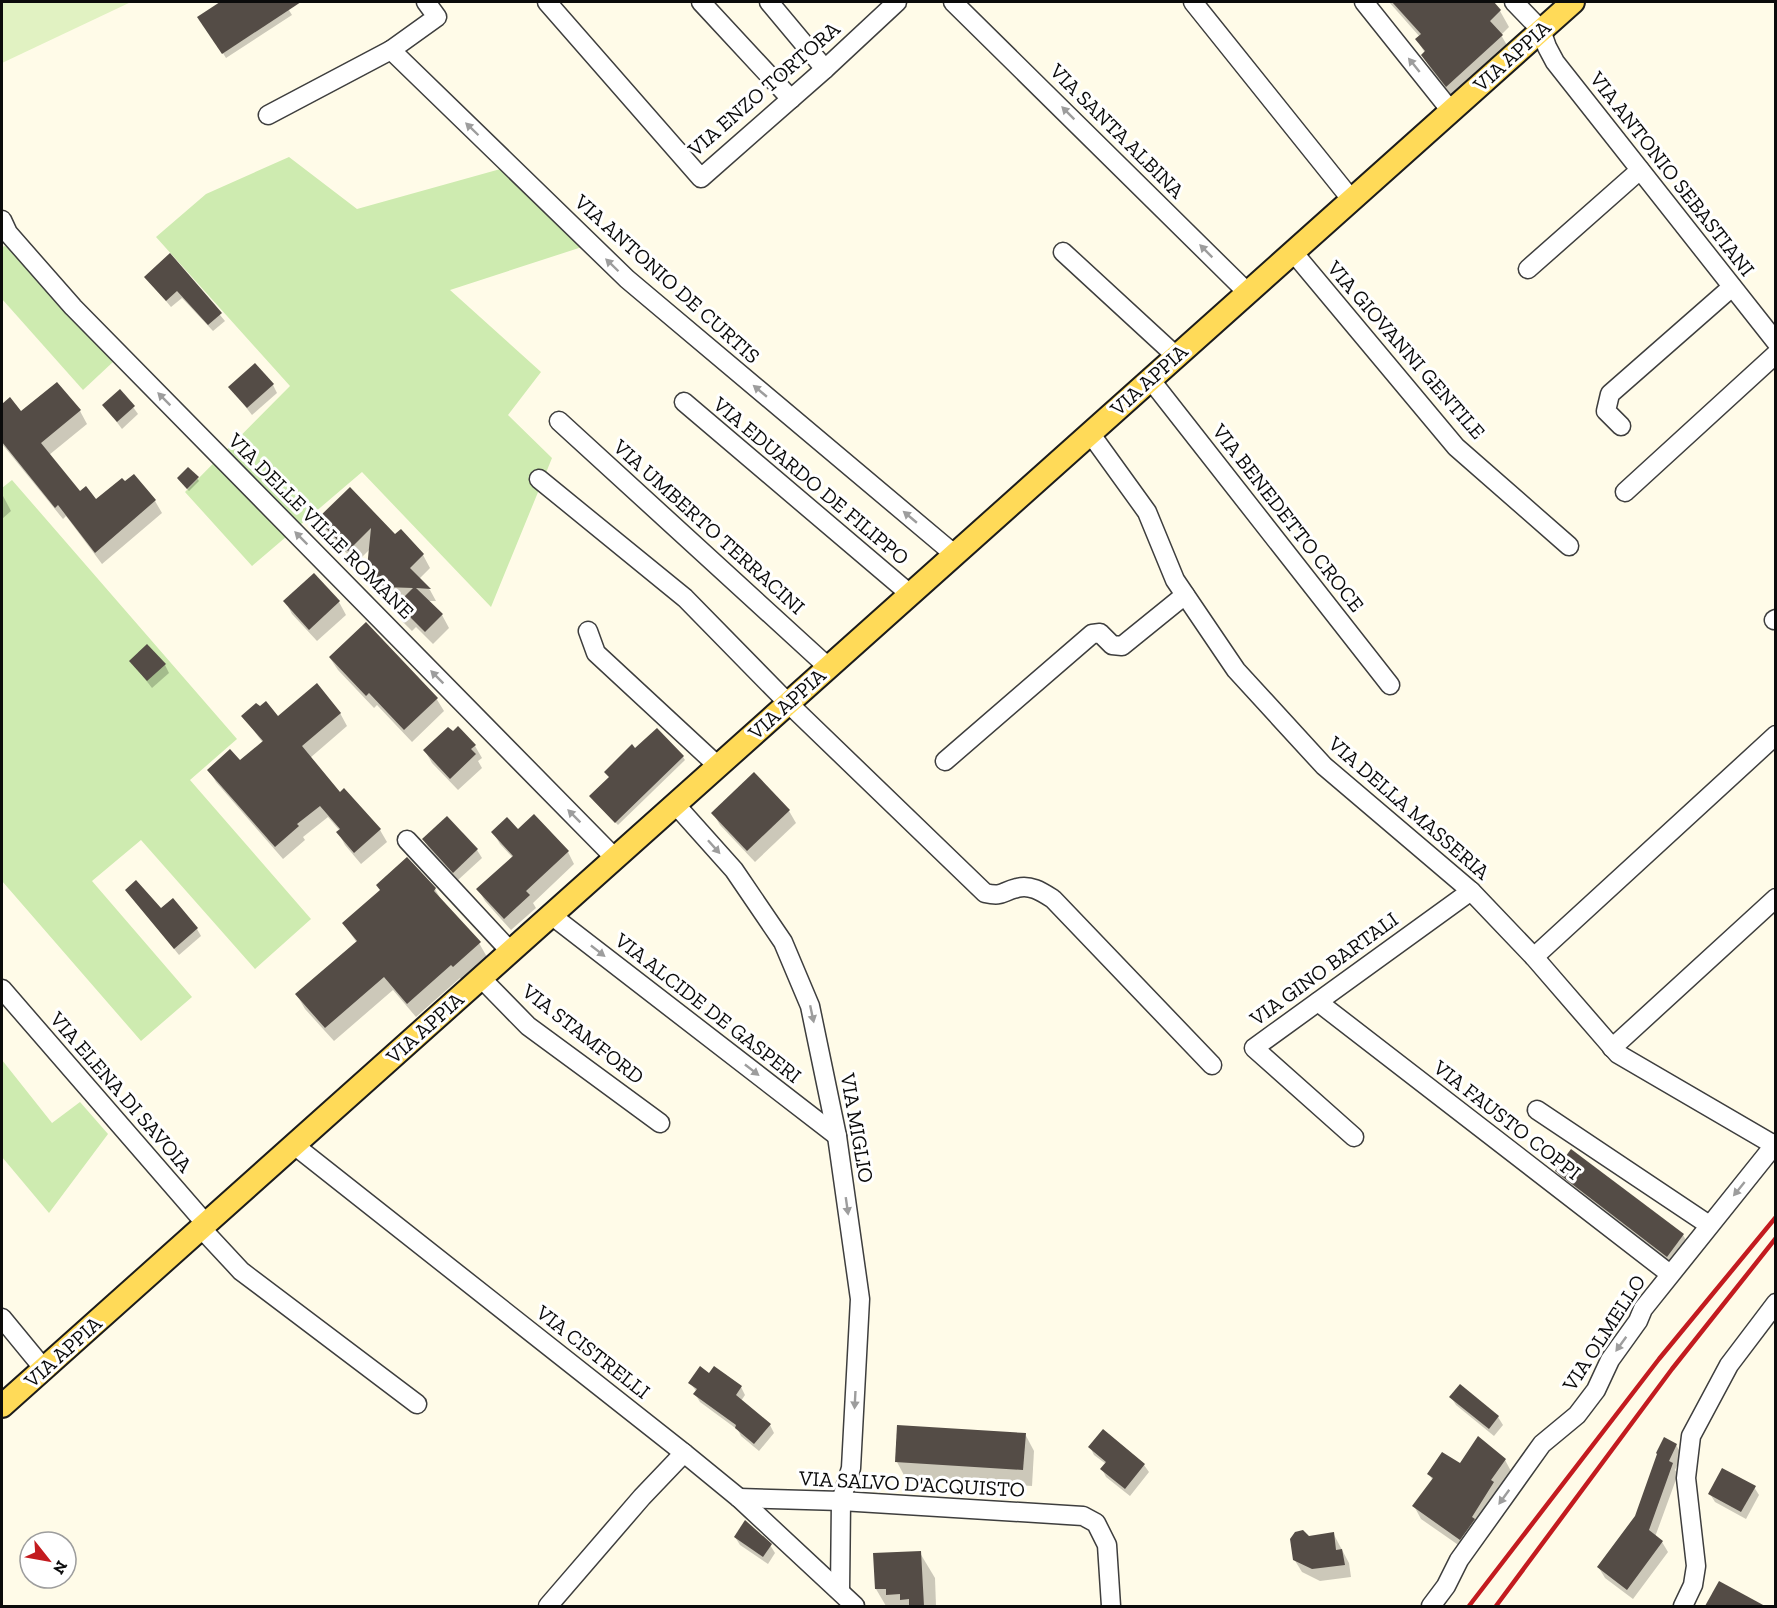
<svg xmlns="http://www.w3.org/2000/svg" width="1777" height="1608" viewBox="0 0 1777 1608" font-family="'Zilla Slab',serif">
<rect width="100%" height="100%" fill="#fffbe8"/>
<g fill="#ceebb0">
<polygon points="289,157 357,209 504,168 585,246 450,290 541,372 508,415 552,458 491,607 362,472 252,566 185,492 290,386 156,237 206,194"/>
<polygon points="5,246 10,249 114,361 83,390 2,299 2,247"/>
<polygon points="12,480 237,739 190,780 311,919 255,969 141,840 92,881 192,997 141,1041 2,881 2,488"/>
<polygon points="2,1060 52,1123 80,1102 108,1134 49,1213 2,1157"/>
</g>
<polygon fill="#e1f2c2" points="2,2 131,2 2,63"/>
<g fill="#0003">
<polygon points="223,2 295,2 287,7 292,15 226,58 200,17"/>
<polygon points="1389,2 1492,2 1500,11 1509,27 1501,35 1511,52 1457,102 1432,71 1422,55 1425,53 1417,40 1420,37"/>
<polygon points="170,255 225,321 213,331 182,298 171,307 146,277"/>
<polygon points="57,384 80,411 87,424 49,455 80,493 96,501 155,501 162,513 102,564 66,516 63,519 2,444 2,405 9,399 21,414"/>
<polygon points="273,385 277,393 252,415 230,387"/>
<polygon points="104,405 133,407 138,414 122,429"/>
<polygon points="197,478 199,481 189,491 178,479"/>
<polygon points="350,489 395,537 423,555 430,568 419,579 430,590 436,601 427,601 442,615 449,628 433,644 416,627 412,631 402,621 395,608 403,600 393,599 376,582 368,568 371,548 356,563 326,532 319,519"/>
<polygon points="2,494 11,511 2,519"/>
<polygon points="314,575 339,602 346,615 317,641 292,614 285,601"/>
<polygon points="330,658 436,698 444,711 412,742 377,705 374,708 338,670"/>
<polygon points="131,661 165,665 169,673 152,688"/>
<polygon points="340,713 347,726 310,758 340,794 380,830 387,842 361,864 345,845 338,832 340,831 328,817 303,837 305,840 283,859 216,782 209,770 240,762 263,743 243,716 278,718"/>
<polygon points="453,733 475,746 482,758 478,761 482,768 458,790 432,763 425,751"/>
<polygon points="635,750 683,757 685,760 618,825 593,800"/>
<polygon points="789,811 796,823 755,862 720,825 713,813"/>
<polygon points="518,831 568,852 574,864 533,903 536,908 511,930 485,901 478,889 513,858 500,844 493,832"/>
<polygon points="424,840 477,850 482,858 458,880 428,847"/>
<polygon points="407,859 435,889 443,903 479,943 487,957 462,980 460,978 416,1017 393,990 334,1041 305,1009 297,995 357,943 344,924 381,891"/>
<polygon points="161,910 197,929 201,936 179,955 150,919"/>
<polygon points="1556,1171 1683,1235 1690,1247 1674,1269 1564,1183"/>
<polygon points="690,1383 741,1387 745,1395 741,1401 770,1425 774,1433 759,1451 741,1436 738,1430 700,1402 695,1394 697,1392"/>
<polygon points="1461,1386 1498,1417 1503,1425 1494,1436 1456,1405 1451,1397"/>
<polygon points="1025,1434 1034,1451 1032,1486 906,1479 897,1462"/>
<polygon points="1479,1438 1505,1460 1512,1473 1467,1551 1421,1519 1414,1506 1433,1481 1429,1474 1460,1465"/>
<polygon points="1676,1445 1682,1455 1675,1470 1678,1474 1655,1537 1662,1542 1668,1552 1633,1599 1605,1578 1599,1568 1637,1517"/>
<polygon points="1090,1447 1144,1465 1149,1472 1130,1496 1106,1477 1102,1469 1106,1464 1094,1455"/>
<polygon points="1754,1487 1759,1495 1746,1519 1715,1502 1710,1494"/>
<polygon points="1333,1533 1349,1563 1351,1577 1320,1581 1302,1572 1294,1559 1308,1537"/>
<polygon points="735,1537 770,1545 775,1553 768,1564 740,1545"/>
<polygon points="920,1553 935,1578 936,1606 886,1606 876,1589"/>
<polygon points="1719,1583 1751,1600 1755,1606 1706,1606"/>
</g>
<g fill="#544c46">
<polygon points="220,2 301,2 222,54 197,17"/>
<polygon points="1392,2 1494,2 1501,10 1490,21 1503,35 1446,87 1421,55 1425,51 1415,39 1421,34"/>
<polygon points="170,253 222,313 208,325 177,291 166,301 144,277"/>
<polygon points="255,363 274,384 247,408 228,387"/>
<polygon points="57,382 81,410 41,443 80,491 86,486 96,499 122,478 125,481 134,474 156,500 95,553 58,505 55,508 2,442 2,404 10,397 21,411"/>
<polygon points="120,389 135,406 117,422 102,405"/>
<polygon points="188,467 199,477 187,489 177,478"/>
<polygon points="350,487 395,534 401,529 424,554 410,568 431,589 416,588 443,614 425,632 408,615 404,619 393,608 413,588 384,587 367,568 371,528 348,551 317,519"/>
<polygon points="314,573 340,601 309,630 283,601"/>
<polygon points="366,622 438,698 404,730 369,693 366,696 329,657"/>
<polygon points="147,644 166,664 147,681 129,661"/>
<polygon points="317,683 341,713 302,746 340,792 344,788 381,829 354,853 336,832 340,829 320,806 297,824 299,826 275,847 207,770 230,749 240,760 263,741 241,716 256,703 260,706 266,701 278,716"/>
<polygon points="458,726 476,745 471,749 476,754 450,779 423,750 448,727 453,731"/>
<polygon points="657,728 684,756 615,823 589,796 609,777 604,772 632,744 635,748"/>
<polygon points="754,772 790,810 747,851 711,813"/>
<polygon points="534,814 569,851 526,891 530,895 504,919 476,889 513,856 491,832 507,817 518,829"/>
<polygon points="447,816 478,849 453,873 422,839"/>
<polygon points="407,857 436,888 434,891 481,942 453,967 451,965 407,1004 384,977 325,1028 295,994 357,941 342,923 380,890 376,885"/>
<polygon points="136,880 161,908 173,898 198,928 174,949 125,890"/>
<polygon points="1571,1149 1684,1234 1667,1257 1555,1171"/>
<polygon points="700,1366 709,1373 714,1366 742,1386 736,1395 771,1424 754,1444 735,1428 736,1425 693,1394 697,1389 688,1383"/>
<polygon points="1460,1384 1499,1416 1489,1429 1449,1397"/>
<polygon points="897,1425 1026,1433 1023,1470 895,1462"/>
<polygon points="1103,1429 1145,1464 1125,1489 1100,1469 1106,1462 1088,1447"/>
<polygon points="1478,1436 1506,1459 1491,1480 1494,1482 1472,1517 1475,1519 1460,1540 1412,1506 1433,1478 1427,1474 1442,1452 1460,1463"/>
<polygon points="1664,1437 1677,1444 1669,1461 1673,1463 1649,1530 1663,1541 1627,1590 1597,1567 1635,1516 1657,1454 1656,1453"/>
<polygon points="1722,1468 1756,1486 1741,1512 1708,1494"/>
<polygon points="745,1520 772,1544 763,1557 734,1537"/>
<polygon points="1303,1530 1309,1536 1334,1532 1336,1550 1342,1549 1345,1565 1312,1569 1293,1560 1290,1539 1295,1532"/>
<polygon points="921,1551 924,1606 909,1606 909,1599 900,1600 900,1594 886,1595 886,1589 875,1589 873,1553"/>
<polygon points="1719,1581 1765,1606 1705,1606"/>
</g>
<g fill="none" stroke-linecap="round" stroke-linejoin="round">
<defs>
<g id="minor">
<polyline points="426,2 437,17 391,50 627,279 954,554"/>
<polyline points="547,2 701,178 825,69 897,2"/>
<polyline points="701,2 791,99"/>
<polyline points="769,2 825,69"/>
<polyline points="953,2 1247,292"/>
<polyline points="1193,2 1351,199"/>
<polyline points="1364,2 1451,111"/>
<polyline points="1514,2 1541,30 1547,47 1555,62 1776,342"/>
<polyline points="268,115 391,50"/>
<polyline points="2,220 8,233 73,307 615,858"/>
<polyline points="1063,252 1176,356"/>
<polyline points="1293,252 1456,447 1569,546"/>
<polyline points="1528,269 1640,170"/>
<polyline points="1150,379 1390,685"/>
<polyline points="684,402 910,594"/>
<polyline points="559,421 828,667"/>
<polyline points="1621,426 1606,411 1610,394 1732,287"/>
<polyline points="1090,433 1147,512 1175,580 1236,670 1324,766 1471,891 1534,957 1618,1054 1774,1145"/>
<path d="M539 479 685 598 788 703 985 893C1003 897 1001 892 1017 888 1030 884 1042 892 1053 899L1212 1065"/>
<polyline points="1625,492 1776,354"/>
<polyline points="1774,620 1776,619"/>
<polyline points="588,631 596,653 718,766"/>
<polyline points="945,761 1092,634 1100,633 1112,645 1122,646 1185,595"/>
<polyline points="675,804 734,870 783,942 810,1006 837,1136 860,1299 851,1468 841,1501 840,1591"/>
<polyline points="407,840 510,951"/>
<polyline points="551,915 837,1136"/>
<polyline points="1534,957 1776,735"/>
<polyline points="481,978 528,1026 660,1123"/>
<polyline points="2,989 206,1224"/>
<polyline points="1318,1002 1670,1274"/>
<polyline points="1612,1048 1776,898"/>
<polyline points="1537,1110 1709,1225"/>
<polyline points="1354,1137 1254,1048 1471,891"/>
<polyline points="294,1145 684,1453 739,1498 855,1606"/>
<polyline points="201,1228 241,1271 417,1404"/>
<polyline points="2,1318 44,1369"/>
<polyline points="739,1498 841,1501 1083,1516 1096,1523 1107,1545 1111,1606"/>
<polyline points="548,1606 642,1497 684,1453"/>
<polyline points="1431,1606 1446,1586 1459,1560 1542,1444 1577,1415 1596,1390 1610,1360 1638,1321 1643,1309 1776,1143"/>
<polyline points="1683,1606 1693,1585 1696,1566 1686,1478 1691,1436 1729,1365 1776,1303"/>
</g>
<polyline id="major" points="2,1406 1573,2"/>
</defs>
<use href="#minor" stroke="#3e3e3e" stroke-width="21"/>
<use href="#major" stroke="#1c1c1c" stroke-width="26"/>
<use href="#minor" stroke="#fff" stroke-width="18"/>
<use href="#major" stroke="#ffda58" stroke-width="22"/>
<g stroke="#c31b1f" stroke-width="4.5">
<polyline points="1469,1606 1659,1359 1776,1217"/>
<polyline points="1496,1606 1672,1369 1776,1238"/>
</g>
</g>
<defs><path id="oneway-solid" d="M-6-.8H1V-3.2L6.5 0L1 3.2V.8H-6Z" transform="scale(1.5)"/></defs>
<g fill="#9d9d9d">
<use href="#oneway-solid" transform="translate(1414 65) rotate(-129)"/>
<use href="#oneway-solid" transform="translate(1068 113) rotate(-135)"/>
<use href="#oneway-solid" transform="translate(472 129) rotate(-136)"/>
<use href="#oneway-solid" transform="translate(1206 251) rotate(-135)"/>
<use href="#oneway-solid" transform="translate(612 265) rotate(-136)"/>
<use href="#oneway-solid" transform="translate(760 391) rotate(-140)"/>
<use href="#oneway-solid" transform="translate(164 399) rotate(-135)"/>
<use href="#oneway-solid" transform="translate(910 517) rotate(-140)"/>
<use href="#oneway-solid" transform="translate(301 538) rotate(-135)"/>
<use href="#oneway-solid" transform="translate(437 677) rotate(-135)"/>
<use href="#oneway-solid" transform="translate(574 816) rotate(-135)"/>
<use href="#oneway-solid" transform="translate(714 847) rotate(48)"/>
<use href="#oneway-solid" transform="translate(598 951) rotate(38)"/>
<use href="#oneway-solid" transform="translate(812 1014) rotate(78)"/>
<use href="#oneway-solid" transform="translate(752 1070) rotate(38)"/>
<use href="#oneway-solid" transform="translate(1739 1189) rotate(129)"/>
<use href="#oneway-solid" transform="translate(847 1206) rotate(82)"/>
<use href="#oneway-solid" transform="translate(1621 1344) rotate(126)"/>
<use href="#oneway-solid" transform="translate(855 1400) rotate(93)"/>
<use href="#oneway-solid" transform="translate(1504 1497) rotate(126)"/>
</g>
<g text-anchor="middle" stroke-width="6" stroke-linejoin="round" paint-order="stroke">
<g font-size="21" fill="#0b0b0b" stroke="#fff">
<text transform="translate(1512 56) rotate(-42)" y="7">VIA APPIA</text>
<text transform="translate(764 89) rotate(-41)" y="7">VIA ENZO TORTORA</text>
<text transform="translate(1117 131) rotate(45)" y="7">VIA SANTA ALBINA</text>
<text transform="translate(1672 174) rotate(52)" y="7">VIA ANTONIO SEBASTIANI</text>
<text transform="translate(667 279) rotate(42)" y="7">VIA ANTONIO DE CURTIS</text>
<text transform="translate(1406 350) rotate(49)" y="7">VIA GIOVANNI GENTILE</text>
<text transform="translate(1149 380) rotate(-42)" y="7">VIA APPIA</text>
<text transform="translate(811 481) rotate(40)" y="7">VIA EDUARDO DE FILIPPO</text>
<text transform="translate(1288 518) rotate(52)" y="7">VIA BENEDETTO CROCE</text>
<text transform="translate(321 526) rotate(45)" y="7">VIA DELLE VILLE ROMANE</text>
<text transform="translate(709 527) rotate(42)" y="7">VIA UMBERTO TERRACINI</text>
<text transform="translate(787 704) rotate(-42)" y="7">VIA APPIA</text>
<text transform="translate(1409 808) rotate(41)" y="7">VIA DELLA MASSERIA</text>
<text transform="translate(1324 969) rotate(-36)" y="7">VIA GINO BARTALI</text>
<text transform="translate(708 1008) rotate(38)" y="7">VIA ALCIDE DE GASPERI</text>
<text transform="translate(425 1028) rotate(-42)" y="7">VIA APPIA</text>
<text transform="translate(583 1034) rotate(38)" y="7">VIA STAMFORD</text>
<text transform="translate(121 1092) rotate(49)" y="7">VIA ELENA DI SAVOIA</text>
<text transform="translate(1507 1120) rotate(38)" y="7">VIA FAUSTO COPPI</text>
<text transform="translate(857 1128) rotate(80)" y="7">VIA MIGLIO</text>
<text transform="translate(1604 1333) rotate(-57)" y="7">VIA OLMELLO</text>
<text transform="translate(63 1352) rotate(-42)" y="7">VIA APPIA</text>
<text transform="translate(593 1352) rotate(38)" y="7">VIA CISTRELLI</text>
<text transform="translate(912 1484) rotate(3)" y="7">VIA SALVO D'ACQUISTO</text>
</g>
</g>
<rect width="1777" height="1608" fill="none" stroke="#0b0b0b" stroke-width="6"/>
<g transform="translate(48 1560) rotate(121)"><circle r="28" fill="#ffffff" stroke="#9d9d9d" stroke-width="1.5"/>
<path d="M0-4.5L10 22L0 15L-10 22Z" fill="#c31b1f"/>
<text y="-9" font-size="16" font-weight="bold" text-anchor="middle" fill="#0b0b0b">N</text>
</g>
</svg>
